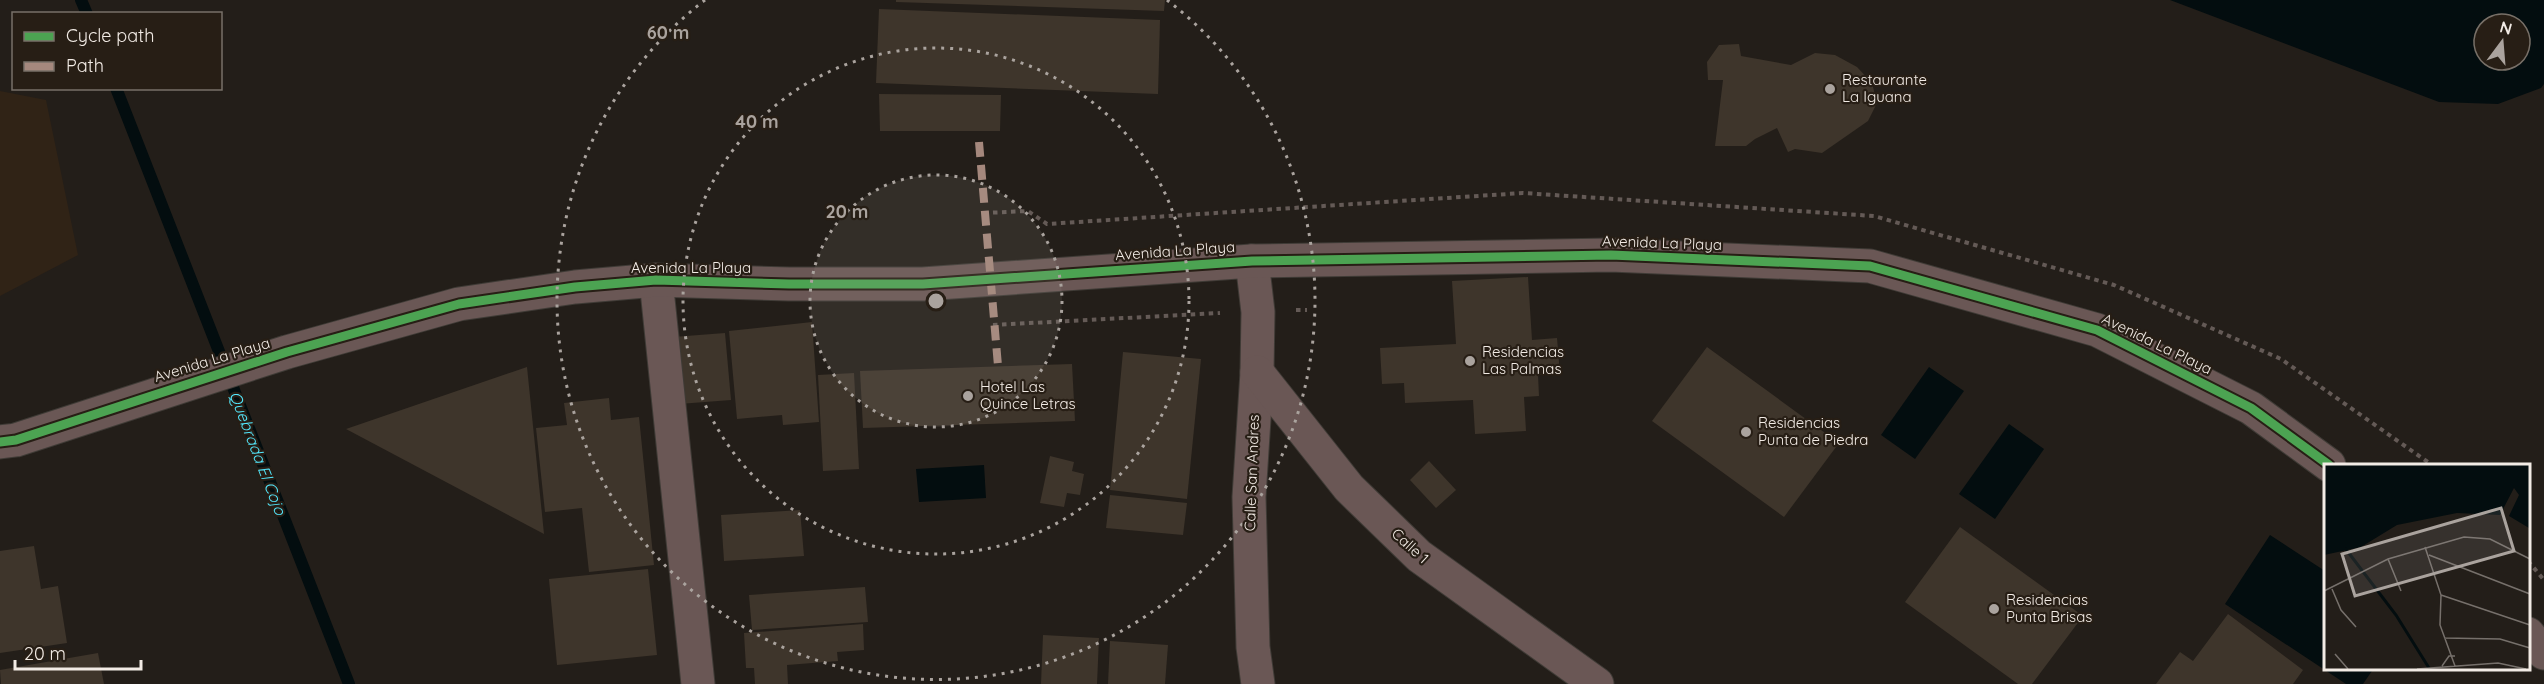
<svg xmlns="http://www.w3.org/2000/svg" width="2544" height="684" viewBox="0 0 2544 684" font-family="Quicksand,sans-serif">
<rect width="100%" height="100%" fill="#231e19"/>
<polygon fill="#302316" points="0,91 46,100 78,255 0,296"/>
<g fill="#030d0f" fill-rule="evenodd">
<path d="M2170 0H2544V84L2541 88 2498 104 2439 102ZM2484 24H2520V60H2484Z"/>
<polygon points="1929,367 1964,391 1915,459 1881,435"/>
<polygon points="2009,424 2044,449 1995,519 1959,494"/>
<polygon points="984,465 986,498 919,502 916,469"/>
<polygon points="2270,535 2325,571 2325,668 2374,668 2363,684 2346,684 2225,604"/>
</g>
<g fill="none" stroke-linecap="round" stroke-linejoin="round">
<g stroke="#030d0f" stroke-width="12">
<polyline points="81,0 87,14"/>
<polyline points="116,88 349,684"/>
</g>
</g>
<g fill="#3e352b">
<polygon points="896,0 1165,0 1164,11 896,2"/>
<polygon points="879,9 1160,20 1158,94 876,83"/>
<polygon points="1739,44 1741,56 1791,65 1815,53 1835,55 1857,67 1872,83 1877,103 1868,121 1822,153 1795,149 1788,152 1777,128 1755,139 1746,146 1715,146 1723,80 1708,80 1707,62 1719,45"/>
<polygon points="879,94 1001,95 1000,131 880,131"/>
<polygon points="1528,277 1532,340 1557,338 1560,374 1538,375 1539,396 1524,397 1526,431 1475,434 1473,400 1405,403 1404,383 1382,384 1380,348 1456,344 1452,281"/>
<polygon points="812,322 819,422 783,425 782,415 737,419 729,331"/>
<polygon points="725,333 731,400 679,404 673,337"/>
<polygon points="1707,347 1839,443 1784,517 1652,421"/>
<polygon points="1123,352 1201,359 1187,499 1110,490"/>
<polygon points="1072,364 1075,421 863,428 860,371"/>
<polygon points="527,367 544,534 346,429"/>
<polygon points="854,373 859,469 823,471 818,375"/>
<polygon points="609,398 611,420 639,417 654,565 589,572 582,508 545,512 536,428 567,425 564,403"/>
<polygon points="1050,456 1074,462 1072,471 1084,474 1080,495 1067,493 1064,507 1040,503"/>
<polygon points="1429,461 1456,490 1436,508 1410,480"/>
<polygon points="1110,495 1187,503 1183,535 1106,528"/>
<polygon points="800,510 804,556 724,561 721,515"/>
<polygon points="1960,527 2083,616 2032,684 2018,684 1905,602"/>
<polygon points="34,546 41,589 58,586 67,643 0,653 0,551"/>
<polygon points="648,569 657,655 557,665 549,579"/>
<polygon points="865,587 868,622 752,630 749,595"/>
<polygon points="2228,614 2303,670 2293,684 2156,684 2180,652 2193,661"/>
<polygon points="863,624 864,650 837,652 838,661 787,665 788,684 755,684 754,668 746,668 744,633"/>
<polygon points="1043,635 1099,638 1097,684 1041,684"/>
<polygon points="1110,641 1168,645 1165,684 1108,684"/>
<polygon points="98,653 104,684 1,684 0,670"/>
</g>
<g fill="none" stroke-linecap="round" stroke-linejoin="round">
<defs>
<g id="minor">
<polyline points="1252,261 1258,312 1257,372 1249,497 1253,647 1258,684"/>
<polyline points="656,280 698,684"/>
<polyline points="1257,372 1349,488 1419,556 1597,684"/>
<polyline points="0,442 16,440 287,352 459,304 575,287 656,280 789,284 923,284 1252,261 1611,255 1870,266 2097,330 2251,408 2329,465"/>
<polyline points="2528,634 2544,653"/>
</g>
</defs>
<use href="#minor" stroke="#3f3b36" stroke-width="35"/>
<g stroke="#645a56" stroke-width="4" stroke-dasharray="4.5 4.5" stroke-linecap="butt">
<polyline points="984,213 1028,211 1047,224 1523,193 1874,216 2114,285 2281,359 2432,465"/>
<polyline points="1296,310 1307,310"/>
<polyline points="993,325 1220,313"/>
<polyline points="2528,561 2544,580"/>
</g>
<use href="#minor" stroke="#6a5755" stroke-width="33"/>
<polyline stroke="#a5887d" stroke-width="8" stroke-dasharray="15 8" stroke-linecap="butt" points="979,142 998,366"/>
<defs>
<polyline id="cycleway" points="0,442 16,440 287,352 459,304 575,287 656,280 789,284 923,284 1252,261 1611,255 1870,266 2097,330 2251,408 2329,465"/>
</defs>
<use href="#cycleway" stroke="#271e15" stroke-width="13"/>
<use href="#cycleway" stroke="#4ca352" stroke-width="9"/>
</g>
<circle cx="936" cy="301" r="126" fill="#aaa39e" fill-opacity=".12"/>
<g fill="none" stroke="#aaa39e" stroke-width="3" stroke-dasharray="3 6">
<circle cx="936" cy="301" r="126"/>
<circle cx="936" cy="301" r="253"/>
<path d="M1167 0A379 379 0 1 1 705 0"/>
</g>
<g fill="#aaa39e" stroke="#271e15" stroke-width="2">
<circle cx="1830" cy="89" r="6"/>
<circle cx="1470" cy="361" r="6"/>
<circle cx="968" cy="396" r="6"/>
<circle cx="1746" cy="432" r="6"/>
<circle cx="1994" cy="609" r="6"/>
</g>
<g text-anchor="middle" stroke-width="4.5" stroke-linejoin="round" paint-order="stroke">
<g font-size="15" fill="#f2ebe5" stroke="#271e15" text-anchor="start">
<text x="1842" y="85">Restaurante<tspan x="1842" dy="17">La Iguana</tspan></text>
<text x="1482" y="357">Residencias<tspan x="1482" dy="17">Las Palmas</tspan></text>
<text x="980" y="392">Hotel Las<tspan x="980" dy="17">Quince Letras</tspan></text>
<text x="1758" y="428">Residencias<tspan x="1758" dy="17">Punta de Piedra</tspan></text>
<text x="2006" y="605">Residencias<tspan x="2006" dy="17">Punta Brisas</tspan></text>
</g>
<g font-size="15" fill="#f2ebe5" stroke="#271e15">
<text transform="translate(1662 243) rotate(2)" y="5">Avenida La Playa</text>
<text transform="translate(1175 251) rotate(-4)" y="5">Avenida La Playa</text>
<text x="691" y="273">Avenida La Playa</text>
<text transform="translate(2157 344) rotate(26)" y="5">Avenida La Playa</text>
<text transform="translate(212 360) rotate(-17)" y="5">Avenida La Playa</text>
<text transform="translate(1252 473) rotate(-88)" y="5">Calle San Andres</text>
<text transform="translate(1410 546) rotate(42)" y="5">Calle 1</text>
</g>
<g font-size="16" font-style="italic" fill="#53e8fe" stroke="#271e15">
<text transform="translate(258 453) rotate(69)" y="6">Quebrada El Cojo</text>
</g>
</g>
<g transform="translate(2324 464)">
<rect width="206" height="206" fill="#231e19"/>
<path d="M0 1H205V64L185 52 195 31 190 24 176 51 133 49 73 61 37 83 0 91Z" fill="#030d0f"/>
<path fill="none" stroke="#030d0f" stroke-width="3" d="M21 84 72 151 105 204"/>
<path fill="none" stroke="#76706b" stroke-width="1.5" d="M101 83 117 131 116 161 131 202M105 91 206 130M64 95 77 127M8 125 17 146 32 163M0 127 64 95 140 73 166 75 206 95M117 131 206 161M120 174 176 175 206 184M11 190 24 205M118 202 125 192H131M93 205 174 199 202 205"/>
<path fill="#aaa39e" fill-opacity="0.15" stroke="#aaa39e" stroke-width="3" d="M177 44 190 87 31 132 18 90Z"/>
<rect width="206" height="206" fill="none" stroke="#f2ebe5" stroke-width="3"/>
</g>
<circle cx="936" cy="301" r="9" fill="#aaa39e" stroke="#271e15" stroke-width="3"/>
<g font-size="18" text-anchor="middle" font-weight="bold" fill="#aaa39e" stroke="#271e15" stroke-width="4.5" stroke-linejoin="round" paint-order="stroke">
<text x="668" y="39">60 m</text>
<text x="757" y="128">40 m</text>
<text x="847" y="218">20 m</text>
</g>
<rect x="12" y="12" width="210" height="78" fill="#271e15" stroke="#787068" stroke-width="1.5"/>
<rect x="24" y="32" width="30" height="9" fill="#4ca352" stroke="#787068" stroke-width="1.5"/>
<text x="66" y="42" font-size="18" fill="#f2ebe5">Cycle path</text>
<rect x="24" y="62" width="30" height="9" fill="#a5887d" stroke="#787068" stroke-width="1.5"/>
<text x="66" y="72" font-size="18" fill="#f2ebe5">Path</text>
<g transform="translate(2502 42) rotate(16)"><circle r="28" fill="#271e15" stroke="#787068" stroke-width="1.5"/>
<path d="M0-4.5L10 22L0 15L-10 22Z" fill="#aaa39e"/>
<text y="-9" font-size="16" font-weight="bold" text-anchor="middle" fill="#f2ebe5">N</text>
</g>
<path d="M15 660v9h126v-9" fill="none" stroke="#f2ebe5" stroke-width="3"/>
<text x="24" y="660" font-size="18" fill="#f2ebe5" stroke="#271e15" stroke-width="4.5" paint-order="stroke">20 m</text>
</svg>
